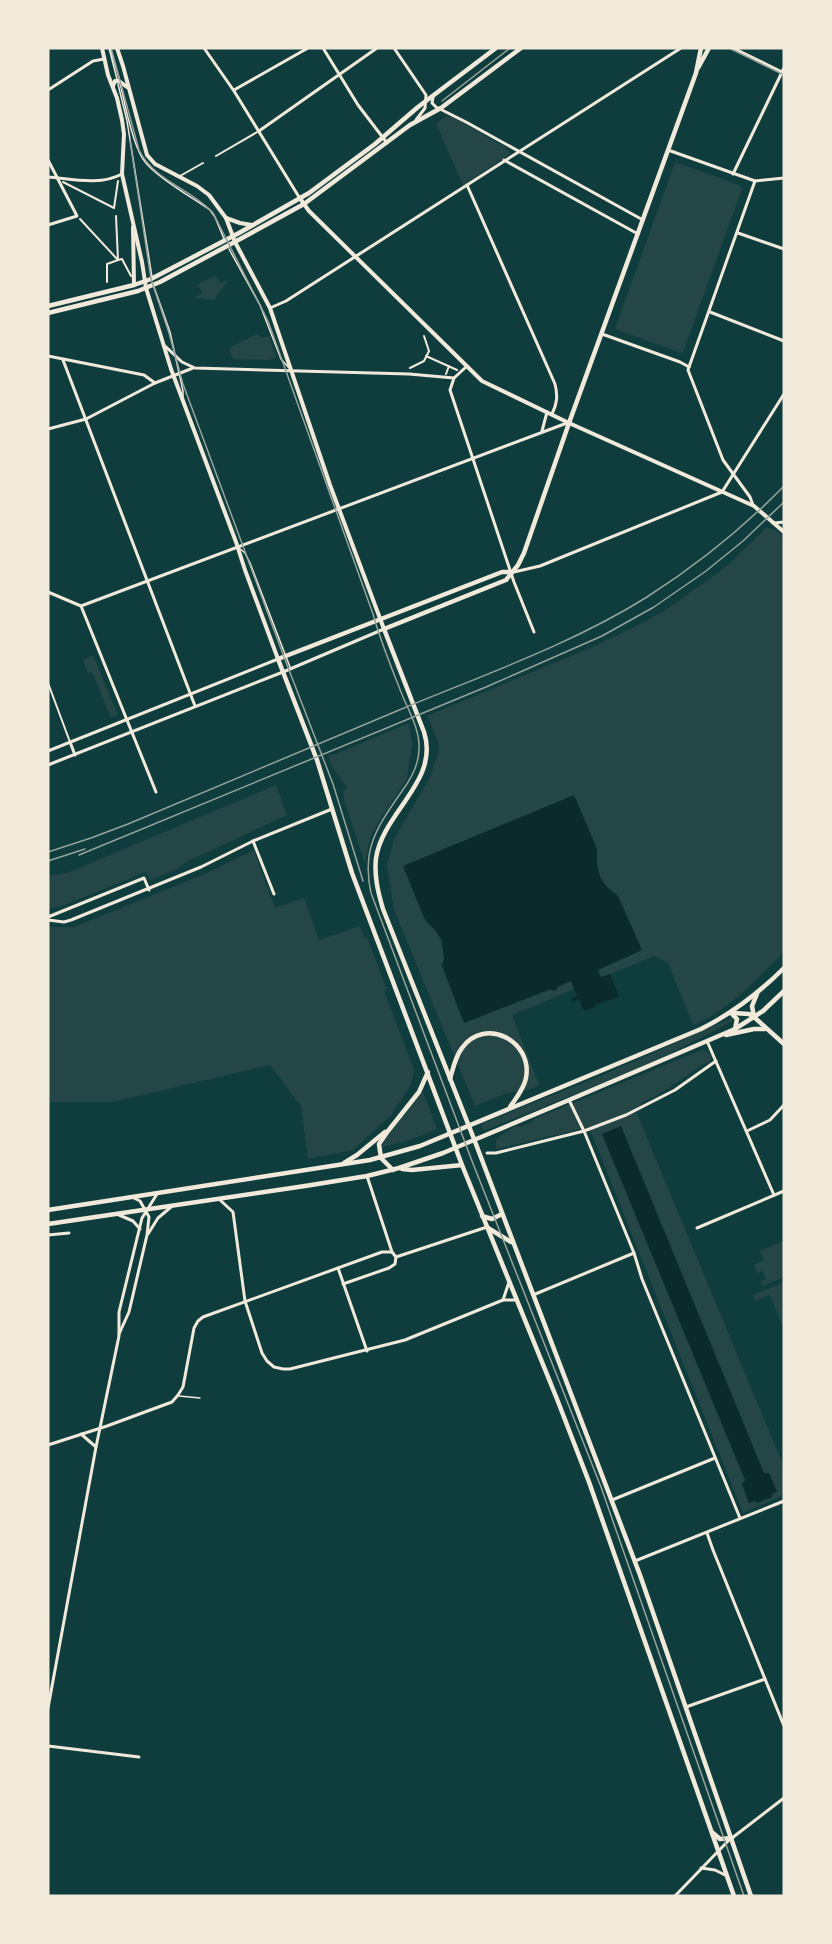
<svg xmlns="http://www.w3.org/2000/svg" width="832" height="1944" viewBox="0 0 832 1944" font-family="Poppins,sans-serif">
<rect width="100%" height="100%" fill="#0f3d3e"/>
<g fill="#244646">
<polygon points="451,116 507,148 510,154 463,185 436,123 446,117"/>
<polygon points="675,162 739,185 742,189 683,352 681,353 615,329"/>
<polygon points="215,276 221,283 228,280 214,300 196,298 195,297 202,293 198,284"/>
<polygon points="257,334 262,338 269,336 276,358 268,360 233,359 230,352 231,347"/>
<path d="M766 528 776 530 784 537V952C757 979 729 1011 693 1025L668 963 654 956 512 1015 539 1085 528 1090 507 1093 475 1106 394 910 387 865 394 839 430 777 439 750 438 741 427 716 595 646 644 622 670 607 727 566Z"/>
<polygon points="93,655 118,715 111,718 92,672 88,673 83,660"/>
<polygon points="409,723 412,744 407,779 378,823 370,838 365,864 344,800 343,792 347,788 333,768 328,755 336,754"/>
<polygon points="276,785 287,815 188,861 177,869 150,880 146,872 64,905 48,909 48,876 67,873"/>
<polygon points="254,850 275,908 304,898 319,940 360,926 364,938 367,937 387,990 384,991 414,1069 411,1085 391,1115 353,1150 308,1159 301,1106 270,1065 112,1102 48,1102 48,927 74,927 207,873"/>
<path d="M732 1018 733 1019 732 1021C653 1066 567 1097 483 1131L481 1124 605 1074Z"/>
<polygon points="704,1050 710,1054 711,1059 710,1062 702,1065 658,1095 641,1103 641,1106 635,1109 784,1467 784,1495 743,1513 589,1127 496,1149 496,1140 505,1132 518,1125 519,1127 534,1121 534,1119 699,1051"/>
<polygon points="423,1092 437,1129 410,1140 382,1147 387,1137"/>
<polygon points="784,1241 784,1277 763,1286 760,1281 766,1279 763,1271 757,1273 754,1265 764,1260 760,1251"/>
<polygon points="784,1282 784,1327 783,1327 770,1295 755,1301 753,1295"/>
</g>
<g fill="#0a2a2b">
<polygon points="574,795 597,849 597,864 600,877 607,887 618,896 642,950 598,970 601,977 610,974 619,997 595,1005 595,1007 584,1011 579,999 572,1002 571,999 577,996 571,981 557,987 558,989 552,991 551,989 464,1023 442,966 444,958 441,939 435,930 425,920 403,866"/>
<polygon points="621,1126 764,1473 769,1473 777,1492 772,1494 772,1497 757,1503 755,1501 749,1503 742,1484 745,1480 602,1134"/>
</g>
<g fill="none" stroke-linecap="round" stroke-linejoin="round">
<g stroke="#f1e9da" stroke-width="1.5">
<polyline points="109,48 117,79"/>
<polyline points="110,48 119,78"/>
<path d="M120 83C125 104 132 142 143 159 153 175 193 198 210 210L215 217 224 239"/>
<polyline points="118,84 127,121 152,277"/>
<polyline points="229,249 260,305 281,359 288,367"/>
<polyline points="154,287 170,332 183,391 183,398"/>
<polyline points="239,548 245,553 250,563 290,667"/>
<polyline points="179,1396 200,1398"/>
</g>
<g stroke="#f1e9da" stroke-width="2">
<polyline points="216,156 259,131"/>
<polyline points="180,176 203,163"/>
<polyline points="63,182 114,208 118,181"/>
<polyline points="116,216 118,260"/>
<polyline points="80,219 118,260 122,259 131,276"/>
<polyline points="107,282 107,264 118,260"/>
<polyline points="426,356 457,370"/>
<polyline points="410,368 424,361 429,351 424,336"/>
<polyline points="446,374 449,366"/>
<polyline points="48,683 70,742"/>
</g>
<g stroke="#f1e9da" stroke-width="3">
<polyline points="204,48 234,91 299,197"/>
<polyline points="323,48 358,105 387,143"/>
<polyline points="394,48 426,95 425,108 416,120"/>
<polyline points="733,48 784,73"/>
<polyline points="48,90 93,61 104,59"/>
<polyline points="234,90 308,48"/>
<polyline points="433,98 432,103 436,107 466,122 643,220"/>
<polyline points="259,131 377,48"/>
<polyline points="668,150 755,181 784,178"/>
<polyline points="48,160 77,216 48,225"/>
<polyline points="504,160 638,234"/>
<polyline points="733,174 784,68"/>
<path d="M48 177C72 179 100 186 122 174"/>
<path d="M467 185 555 384C558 396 557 404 552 414"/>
<polyline points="738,233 784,249"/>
<polyline points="270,308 286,301 681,48"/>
<polyline points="710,312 784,341"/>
<polyline points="602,334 680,362 689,367"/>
<polyline points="165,346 182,362 195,368 409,374 454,378 466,367"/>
<polyline points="48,356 144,375 155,383"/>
<polyline points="63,360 195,706"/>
<polyline points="689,367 755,181"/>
<polyline points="689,367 688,370 723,460 750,497 753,505"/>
<polyline points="454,378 450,390 514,582 534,632"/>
<polyline points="48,429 86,419 155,383 193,368"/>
<polyline points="542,431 547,412"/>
<polyline points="774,523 784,522"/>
<polyline points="514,572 540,566 722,492 784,394"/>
<polyline points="48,592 81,606 156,792"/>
<polyline points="81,606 567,423"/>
<polyline points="70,742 75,755"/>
<polyline points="253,841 274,894"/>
<polyline points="48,917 144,878 149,890"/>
<polyline points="48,920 64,922 71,920 201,867 253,841 332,809"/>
<polyline points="707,1041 774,1195"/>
<polyline points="569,1100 584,1131 634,1253 642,1279 740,1518"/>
<polyline points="747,1131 770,1120 784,1105"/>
<polyline points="487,1153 496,1153 584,1131 626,1115 675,1090 716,1061"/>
<polyline points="367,1176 392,1252"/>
<polyline points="220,1200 233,1212 245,1301 262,1353 267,1361 274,1367 283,1369 290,1369 405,1340 503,1300 517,1300"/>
<polyline points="697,1228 784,1191"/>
<polyline points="48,1235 69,1233"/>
<polyline points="396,1257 487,1227"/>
<polyline points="338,1268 367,1351"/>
<polyline points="533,1295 634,1253"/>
<polyline points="503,1300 509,1282"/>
<polyline points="81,1434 96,1447"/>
<polyline points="48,1445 107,1426 172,1402 178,1395 183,1387 194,1328 198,1321 203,1317 382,1252 392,1252 396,1257 395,1264 389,1268 343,1284"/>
<polyline points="612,1500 715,1458"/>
<polyline points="707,1533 713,1550 784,1726"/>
<polyline points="635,1561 784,1501"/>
<polyline points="686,1707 765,1679"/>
<polyline points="48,1746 139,1757"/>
<polyline points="732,1838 784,1798"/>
</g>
<g stroke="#f1e9da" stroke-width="3">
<polyline points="48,751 278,659"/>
<polyline points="48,765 283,672 384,629"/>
<polyline points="119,1215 133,1221 140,1229"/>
<polyline points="148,1234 158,1218 171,1207"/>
<polyline points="119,1334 129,1312 147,1235 149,1217 140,1201 134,1198"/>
<polyline points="48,1708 96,1447 119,1336 119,1312 142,1218 157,1194"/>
<polyline points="701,1868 715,1870 727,1876"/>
<polyline points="675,1896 730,1839"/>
</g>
<g stroke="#f1e9da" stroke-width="4">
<polyline points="102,48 108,75 117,98 122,120 124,134 122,174 142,262 146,288 171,369 236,542 245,570 278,659"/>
<polyline points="117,48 123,66 147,155 155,164 197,186 209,195 226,218 235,242 270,308 330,485 384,629"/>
<polyline points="113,86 115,81 119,81 127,87"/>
<polyline points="299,197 309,211 482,381 569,423 754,506 784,532"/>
<polyline points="226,218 240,223 252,225"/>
<polyline points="133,227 134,285"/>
</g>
<g stroke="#f1e9da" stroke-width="4.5">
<path d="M701 48 696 73 569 423 524 553 518 565 506 580 384 629 424 732C440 781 383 812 376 858 374 876 378 892 383 909L474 1139 640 1575 751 1896"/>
<polyline points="698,68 709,48"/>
<polyline points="48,306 134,285 151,279 239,233 309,193 375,144 418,107 496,48"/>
<polyline points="48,313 138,291 160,282 242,238 304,204 410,125 441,108 521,48"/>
<polyline points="512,572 502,572 278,659 317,760 352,873 462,1165 557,1399 589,1482 734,1896"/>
<polyline points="733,1013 749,1014 754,1017 784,1044"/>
<polyline points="732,1014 737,1019 735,1029"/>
<polyline points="754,1017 752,1006 757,994"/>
<polyline points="726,1035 754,1029 765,1029"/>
<path d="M450 1079C453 1069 455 1057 462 1048 485 1016 533 1041 526 1078 524 1089 516 1098 510 1107"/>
<polyline points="344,1163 357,1155 385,1132"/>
<polyline points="402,1169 412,1170 462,1165"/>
<polyline points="393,1170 381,1158 379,1144 388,1131 419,1092 428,1072"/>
<path d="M48 1210 370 1160 420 1146 701 1029C733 1013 759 993 784 968"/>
<polyline points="482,1216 492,1219 502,1214"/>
<polyline points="48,1224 305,1186 367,1176 399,1168 443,1153 569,1100 735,1029 763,1011 784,991"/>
<polyline points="488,1228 511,1242"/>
<polyline points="713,1833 720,1839 732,1838"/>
</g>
<g stroke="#97a49c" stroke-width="1.5">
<path d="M111 48 139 150C154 181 192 189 213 213L268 321 373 614C381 643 392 669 403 697 410 713 420 731 419 749 419 765 411 779 402 791 378 826 361 848 371 893L472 1161 601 1487 744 1896"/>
<polyline points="729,48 784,75"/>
<polyline points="442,101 510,48"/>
<polyline points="130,140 151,279 169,333 183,384 284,657 333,784 363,881"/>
</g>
<g stroke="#97a49c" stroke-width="1.5">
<path d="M48 852 91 838 128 824C220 785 312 746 404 708 486 674 572 644 647 597 697 565 743 528 784 486"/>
<polyline points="79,855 486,687 602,636 654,607 706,571 743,541 784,502"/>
<polyline points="48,861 85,849"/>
</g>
</g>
<rect width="832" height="1944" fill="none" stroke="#f1e9da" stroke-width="99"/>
</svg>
